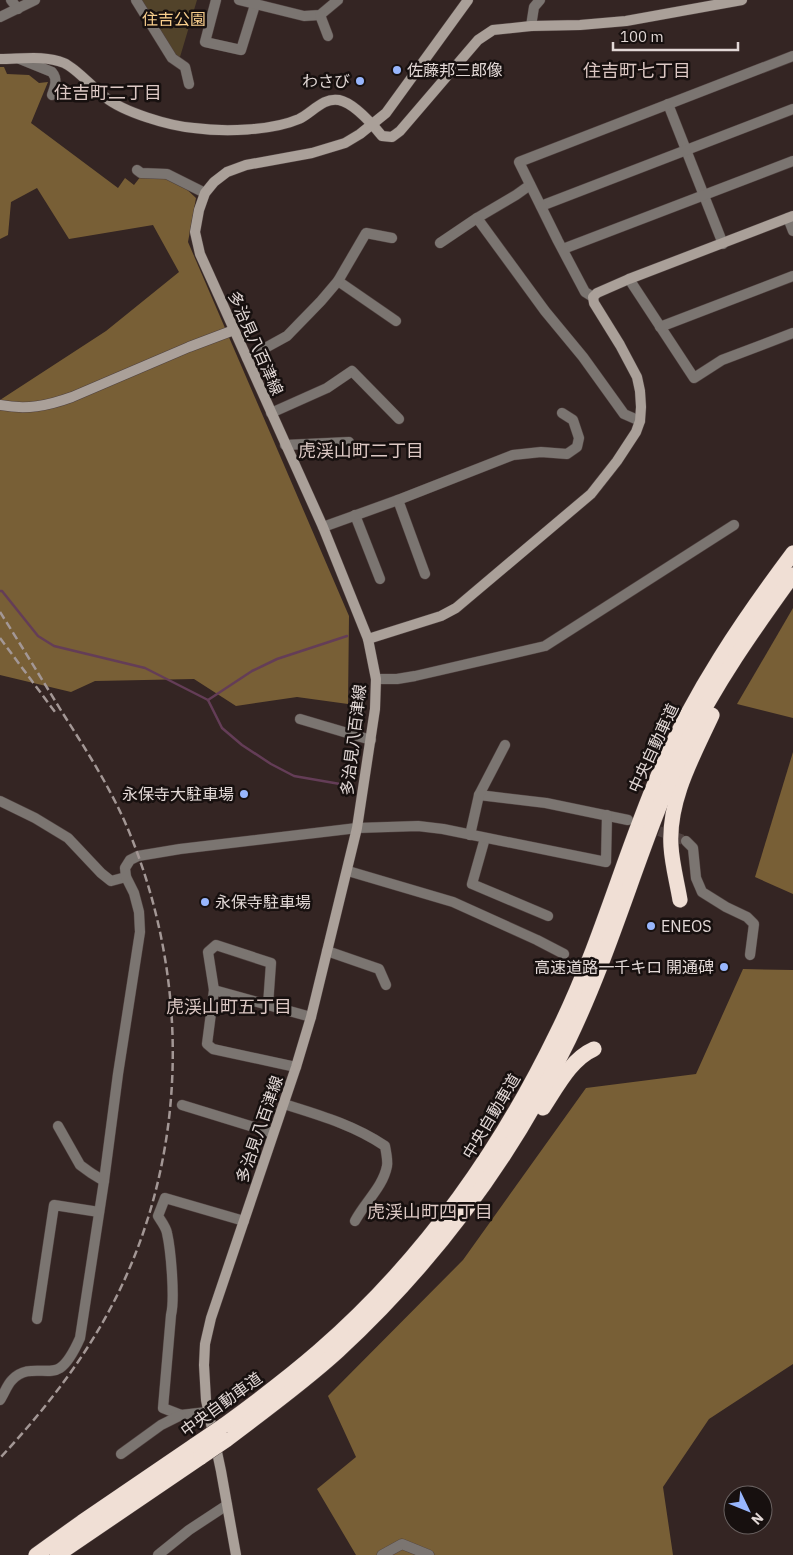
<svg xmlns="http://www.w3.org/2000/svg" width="793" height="1555" viewBox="0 0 793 1555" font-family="'IBM Plex Sans','Noto Sans JP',sans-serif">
<rect width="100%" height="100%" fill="#342523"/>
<path fill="#52432a" d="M141 0H197L180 57C172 54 165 45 165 37Z"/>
<g fill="#785f36">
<polygon points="0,67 4,67 7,74 29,75 39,83 48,82 31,123 118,188 125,178 134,185 141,176 167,177 182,185 196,198 188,242 349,616 348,704 297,697 236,706 194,679 95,681 71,692 0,675 0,400 106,331 179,272 153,225 69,239 37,188 11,202 8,235 0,239"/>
<polygon points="793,608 793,718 737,704"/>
<polygon points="793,752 793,894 755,877"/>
<polygon points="743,969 793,970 793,1364 709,1419 663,1487 673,1555 356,1555 317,1489 356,1457 328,1396 463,1260 586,1088 696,1074"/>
</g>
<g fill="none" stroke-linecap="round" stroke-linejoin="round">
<g stroke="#643d57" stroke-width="2.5">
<polyline points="0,591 2,591 38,636 54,646 145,668 208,700 222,728 242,745 271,764 294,776 340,784"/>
<polyline points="208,700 252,671 277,659 347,636"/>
</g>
<polyline stroke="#4e403e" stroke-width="10" stroke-dasharray="10 5" stroke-linecap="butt" points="645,826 686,841"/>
<defs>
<g id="street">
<polyline points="11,0 18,9"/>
<polyline points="136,0 172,58 185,67 189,84"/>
<polyline points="216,0 205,42 241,50 255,5"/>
<polyline points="239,0 304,16 320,15 338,0"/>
<polyline points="320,15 328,36"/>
<polyline points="0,17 35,0"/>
<polyline points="531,26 534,7 540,0"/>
<path d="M20 59 52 72C58 79 55 87 52 95"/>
<polyline points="668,104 723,244"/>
<polyline points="137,170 141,173 167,174 205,193"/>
<polyline points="541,206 793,109"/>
<polyline points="477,218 545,311 583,357 624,414 640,421"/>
<polyline points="788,218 793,231"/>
<polyline points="440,243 477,218 516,195 530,185"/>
<polyline points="563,249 793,161"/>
<polyline points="629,279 694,378 722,360 793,333"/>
<polyline points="338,281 396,321"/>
<polyline points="593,297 585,292 558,241 519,162 793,56"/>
<polyline points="660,327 793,276"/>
<polyline points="247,358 287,336 321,301 338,281 366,233 392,238"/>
<polyline points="271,413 327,388 352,371 399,419"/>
<polyline points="285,445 349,442"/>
<polyline points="398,500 425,574"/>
<polyline points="355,515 380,579"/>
<polyline points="323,527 398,500 513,455 541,452 567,454 577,447 579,438 573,420 562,413"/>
<polyline points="376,679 397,679 415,676 545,646 734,525"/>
<polyline points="300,719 371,740"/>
<polyline points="479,795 546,803 628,820"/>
<polyline points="0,801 35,818 68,838 101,873 111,881 126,877"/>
<polyline points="470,835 479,795 505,745"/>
<polyline points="485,838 472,884 548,916"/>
<polyline points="686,841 693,848 696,878 702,892 726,907 747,917 754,924 750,955"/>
<polyline points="348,871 453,902 537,940 564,954"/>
<polyline points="327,951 379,969 386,985"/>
<polyline points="214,990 311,1017"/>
<polyline points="268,1005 271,963 216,945 208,952 214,990 207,1044 213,1049 296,1067"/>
<path d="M284 1104C319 1115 354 1125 385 1146 386 1152 388 1160 387 1166 383 1187 365 1202 355 1221"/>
<polyline points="182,1105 273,1133"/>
<polyline points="58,1126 80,1165 91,1173 104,1181"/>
<polyline points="37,1319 54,1205 99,1212"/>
<path d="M0 1400C4 1394 7 1385 12 1380 28 1363 48 1376 60 1368 69 1362 76 1347 80 1338L104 1181 118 1074 140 932 139 912 134 893 126 877 125 868 130 860 138 856 180 849 357 828 418 826 443 829 606 862 607 815"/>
<path d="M207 1412 181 1415 163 1408 171 1315C175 1299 171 1251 167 1233 166 1227 161 1221 158 1216L165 1198 244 1221"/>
<polyline points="121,1454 161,1425 181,1415"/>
<polyline points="158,1555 189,1530 227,1505"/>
<polyline points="382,1555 402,1544 429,1555"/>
</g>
<g id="secondary">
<path d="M0 59C21 59 45 55 64 63 76 68 93 88 105 97 123 112 169 126 194 128 224 132 271 131 299 119 312 113 323 97 339 100 354 103 373 125 382 136L392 137 400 131 478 40 493 30 531 26 580 25 626 21 742 0"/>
<path d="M0 405C27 410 47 406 72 397L189 347 234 330"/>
<polyline points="368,639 441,616 456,608 591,494 617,461 636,432 640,421 641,407 640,391 637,377 620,345 594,303 593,297 597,293 629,279 793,216"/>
<polyline points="236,1555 221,1471 206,1400 204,1365 205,1344 211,1318 296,1067 311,1017 357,828 375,709 376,679 368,639 323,527 200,254 195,232 199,210 205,193 214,182 227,172 246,165 312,153 345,143 360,134 386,113 468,0"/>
</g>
<g id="highway">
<path d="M680 900C677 882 672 864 671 846 668 800 693 756 712 715"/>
<path d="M543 1108C557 1087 571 1059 594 1049"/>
<path d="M223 1426C256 1402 288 1378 319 1351 420 1263 499 1153 557 1033 599 949 623 857 660 771 694 692 742 621 793 553"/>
<path d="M226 1440C264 1411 303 1383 338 1351 434 1262 513 1156 569 1039 615 943 641 840 686 744 715 684 754 629 793 575"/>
<polyline points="36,1555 82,1522 195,1445"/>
<polyline points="57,1555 201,1457"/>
</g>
</defs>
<use href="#street" stroke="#504240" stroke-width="11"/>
<use href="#secondary" stroke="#504240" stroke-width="11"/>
<use href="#highway" stroke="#504240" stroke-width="16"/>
<use href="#street" stroke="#7b7571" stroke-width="10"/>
<use href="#secondary" stroke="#aaa099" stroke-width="10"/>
<use href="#highway" stroke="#f0dfd5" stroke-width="15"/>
<g stroke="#a39795" stroke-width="2.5" stroke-dasharray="8 4" stroke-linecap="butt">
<path d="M0 612C21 645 41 678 62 712 88 753 114 793 132 839 192 991 187 1166 109 1311 80 1365 41 1414 0 1458"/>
<polyline points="0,638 55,712"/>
</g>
<defs>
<g id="highway-bridge">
<polyline points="195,1445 223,1426"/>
<polyline points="201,1457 226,1440"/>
</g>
</defs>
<use href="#highway-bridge" stroke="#504240" stroke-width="16" stroke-linecap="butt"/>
<use href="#highway-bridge" stroke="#f0dfd5" stroke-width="15"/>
</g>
<g fill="#98b6fd" stroke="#17100f" stroke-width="2">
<circle cx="397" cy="70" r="5"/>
<circle cx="360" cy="81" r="5"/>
<circle cx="244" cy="794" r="5"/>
<circle cx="205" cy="902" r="5"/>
<circle cx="651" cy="926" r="5"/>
<circle cx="724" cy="967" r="5"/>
</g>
<g text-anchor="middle" stroke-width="5" stroke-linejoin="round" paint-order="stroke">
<g font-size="16" fill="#f9cf8d" stroke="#17100f">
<text x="174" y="25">住吉公園</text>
</g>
<g font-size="16" fill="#e2d8d6" stroke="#17100f" text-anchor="start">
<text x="407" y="76">佐藤邦三郎像</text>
<text x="350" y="87" text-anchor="end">わさび</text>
<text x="234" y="800" text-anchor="end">永保寺大駐車場</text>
<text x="215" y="908">永保寺駐車場</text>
<text x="661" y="932">ENEOS</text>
<text x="714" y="973" text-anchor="end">高速道路一千キロ 開通碑</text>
</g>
<g font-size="16" fill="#e2d8d6" stroke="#17100f">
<text transform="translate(256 343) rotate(66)" y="6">多治見八百津線</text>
<text transform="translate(353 740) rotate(-83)" y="6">多治見八百津線</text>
<text transform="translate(653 748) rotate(-65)" y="6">中央自動車道</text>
<text transform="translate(491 1116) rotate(-59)" y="6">中央自動車道</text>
<text transform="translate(259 1129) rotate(-71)" y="6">多治見八百津線</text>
<text transform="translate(221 1404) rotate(-36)" y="6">中央自動車道</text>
</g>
<g font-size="18" fill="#dcc8c4" stroke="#17100f">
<text x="637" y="77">住吉町七丁目</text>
<text x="108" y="99">住吉町二丁目</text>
<text x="361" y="457">虎渓山町二丁目</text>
<text x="229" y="1013">虎渓山町五丁目</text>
<text x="430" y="1218">虎渓山町四丁目</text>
</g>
</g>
<g transform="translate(748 1510) rotate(133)"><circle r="24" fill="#17100f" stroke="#68605f"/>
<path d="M0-4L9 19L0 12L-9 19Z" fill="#98b6fd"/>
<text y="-8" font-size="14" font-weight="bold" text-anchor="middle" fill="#e2d8d6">N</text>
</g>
<path d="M613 42v8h125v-8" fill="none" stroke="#e2d8d6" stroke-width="2.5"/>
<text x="620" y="42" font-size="15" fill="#e2d8d6" stroke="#17100f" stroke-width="4" paint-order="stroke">100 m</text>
</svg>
